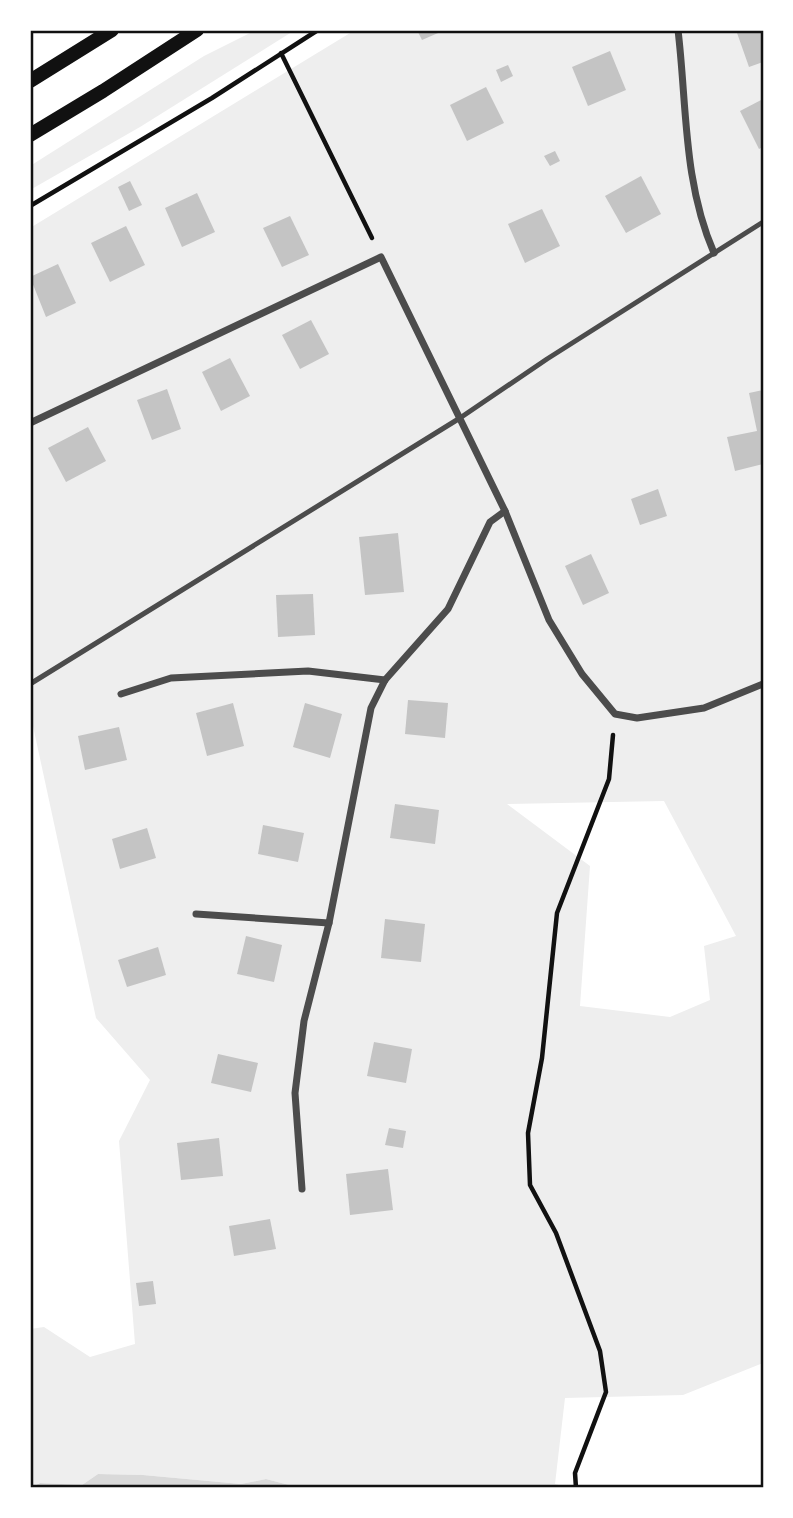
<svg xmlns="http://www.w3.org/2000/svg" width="793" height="1518" viewBox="0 0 793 1518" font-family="Arial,sans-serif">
<rect width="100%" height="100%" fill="#fff"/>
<g fill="#eee" fill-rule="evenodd">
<polygon points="256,30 295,30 140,127 30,190 30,166 204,56"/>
<path d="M355 30H763V1363L683 1395 565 1398 555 1484 570 1488H319L289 1485 266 1479 241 1484 143 1475 98 1474 82 1485 40 1483 30 1487V1329L44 1327 90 1357 135 1344 119 1141 150 1080 96 1018 33 726 30 724V228ZM664 801 736 936 704 946 710 1000 670 1017 580 1006 590 866 507 804Z"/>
</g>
<polygon fill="#d9d9d9" points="98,1474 143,1475 241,1484 266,1479 289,1485 319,1488 30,1488 40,1483 82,1485"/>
<g fill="#c4c4c4">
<polygon points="417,30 445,30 422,40"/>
<polygon points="736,30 763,30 763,62 749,67"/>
<polygon points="610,51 626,90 588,106 572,67"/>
<polygon points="508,65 513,76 501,82 496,70"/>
<polygon points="486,87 504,123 467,141 450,105"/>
<polygon points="763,99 763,147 759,149 740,111"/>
<polygon points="555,151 560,161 550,166 544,156"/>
<polygon points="641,176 661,214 626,233 605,196"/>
<polygon points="130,181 142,205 129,211 118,187"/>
<polygon points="197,193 215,232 182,247 165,208"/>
<polygon points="542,209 560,246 525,263 508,224"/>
<polygon points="290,216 309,255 282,267 263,228"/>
<polygon points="126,226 145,265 110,282 91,243"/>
<polygon points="58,264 76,303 46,317 30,277"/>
<polygon points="311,320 329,354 300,369 282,335"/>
<polygon points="230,358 250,396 221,411 202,372"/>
<polygon points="167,389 181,429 152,440 137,400"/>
<polygon points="763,390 763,464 735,471 727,437 757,431 749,393"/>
<polygon points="88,427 106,461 66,482 48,448"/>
<polygon points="658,489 667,516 640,525 631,499"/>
<polygon points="398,533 404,592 365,595 359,537"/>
<polygon points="591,554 609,593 583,605 565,566"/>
<polygon points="313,594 315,635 278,637 276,595"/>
<polygon points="408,700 448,703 445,738 405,734"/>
<polygon points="233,703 244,746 207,756 196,713"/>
<polygon points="305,703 342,714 330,758 293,747"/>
<polygon points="119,727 127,760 85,770 78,736"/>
<polygon points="395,804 439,810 435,844 390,838"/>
<polygon points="263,825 304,833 298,862 258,854"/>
<polygon points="147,828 156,858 120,869 112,839"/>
<polygon points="385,919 425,924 421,962 381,958"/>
<polygon points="246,936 282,945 274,982 237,974"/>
<polygon points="158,947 166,975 127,987 118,960"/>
<polygon points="374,1042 412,1049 406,1083 367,1076"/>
<polygon points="218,1054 258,1063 251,1092 211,1083"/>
<polygon points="389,1128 406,1131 403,1148 385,1145"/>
<polygon points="219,1138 223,1176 181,1180 177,1143"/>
<polygon points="388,1169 393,1210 350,1215 346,1174"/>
<polygon points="270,1219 276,1249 234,1256 229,1226"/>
<polygon points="153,1281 156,1304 139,1306 136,1283"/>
</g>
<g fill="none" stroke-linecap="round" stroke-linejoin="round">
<g stroke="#111" stroke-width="4.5">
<polyline points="281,53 372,238"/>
<polyline points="30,206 212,98 318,30"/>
<polyline points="576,1488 575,1473 606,1392 600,1351 556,1233 530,1185 528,1133 542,1058 557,913 609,779 613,735"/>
</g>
<polyline stroke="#4c4c4c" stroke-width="5" points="30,684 460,418 547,359 763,222"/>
<g stroke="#4c4c4c" stroke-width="7">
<path d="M678 30C687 105 683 182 714 253"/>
<polyline points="30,423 381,257 505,511 549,620 582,674 615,714 637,718 704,708 763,684"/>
<polyline points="121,694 171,678 308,671 385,680"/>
<polyline points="196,914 329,923"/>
<polyline points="302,1189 295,1093 304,1021 329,923 371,708 385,680 448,609 490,522 505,511"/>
</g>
<g stroke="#111" stroke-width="14">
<polyline points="30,81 112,30"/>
<polyline points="30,135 103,91 197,30"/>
</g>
</g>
<rect width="793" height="1518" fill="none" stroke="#ffffff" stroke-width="63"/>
<rect x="32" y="32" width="730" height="1454" fill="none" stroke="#111" stroke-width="2.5"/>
</svg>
